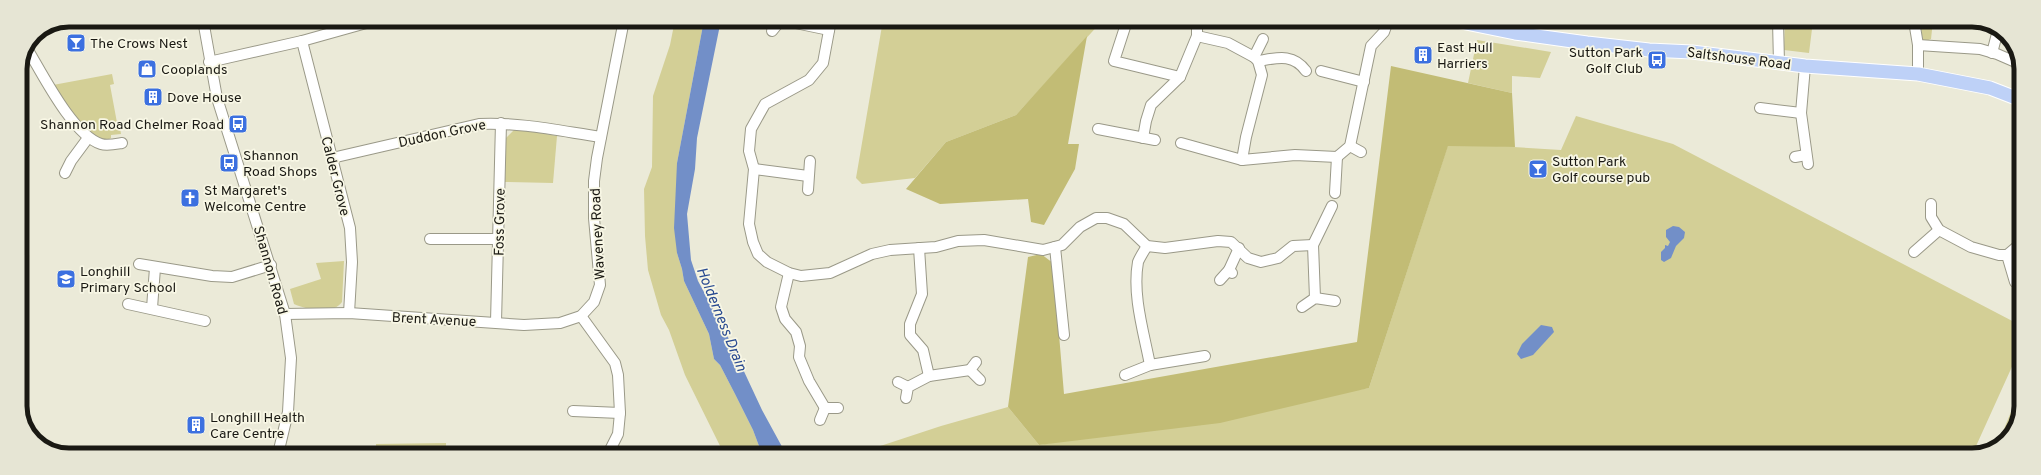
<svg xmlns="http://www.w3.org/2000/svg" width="2041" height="475" viewBox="0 0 2041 475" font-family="Overpass,sans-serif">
<rect width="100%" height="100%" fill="#ebead8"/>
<g fill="#d3cf96">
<polygon points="675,20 704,20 677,163 677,253 682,269 684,281 709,334 714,359 720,365 735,394 753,430 762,454 724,454 685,375 669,330 661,315 648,270 645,236 644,189 652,167 653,96 670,45"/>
<polygon points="883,20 1102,21 1016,115 946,142 915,178 862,184 856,178"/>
<polygon points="1785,21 1813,21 1809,53 1784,50"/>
<polygon points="1920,21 1933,21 1931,39 1923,42"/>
<polygon points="1477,40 1551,52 1540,78 1512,76 1512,93 1468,83"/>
<polygon points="112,74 114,84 110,85 118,128 120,128 121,134 111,135 111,138 105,141 88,134 53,85"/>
<polygon points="1576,116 1673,144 2020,325 2020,349 1972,455 856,454 941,426 1008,407 1039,445 1369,388 1448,145 1480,145 1561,150"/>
<polygon points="520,129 557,136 553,183 505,182 506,138 514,130"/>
<path d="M344 261 342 302C333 315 307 310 294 304L290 289 321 279 316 263Z"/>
<polygon points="2020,390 2020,416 2004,443 1997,446"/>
<polygon points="446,443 446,454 376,454 376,444"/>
</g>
<g fill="#c2bc75">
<polygon points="1087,36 1068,144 1079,144 1075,169 1044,225 1031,222 1028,199 940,204 906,189 946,142 1016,115"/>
<polygon points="1391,66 1512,93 1515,147 1448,146 1369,388 1220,423 1039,445 1008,407 1028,257 1041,254 1053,263 1064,394 1357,342"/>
</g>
<g fill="#728fc8">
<polygon points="704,20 721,20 697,138 695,169 687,214 691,260 698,281 727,335 762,410 786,454 762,454 753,430 735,394 720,365 714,359 709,334 684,281 682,269 677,253 674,228 677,163"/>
<polygon points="1673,226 1679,227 1685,232 1684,238 1676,246 1671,258 1664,262 1661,260 1661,252 1665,248 1665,245 1668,246 1670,242 1666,237 1666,230"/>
<polygon points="1541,325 1552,327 1554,332 1533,355 1521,359 1517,354 1522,344"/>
</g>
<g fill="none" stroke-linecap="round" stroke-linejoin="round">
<defs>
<g id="minor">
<polyline points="203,20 217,98 285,314 291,358 288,412 278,454"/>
<polyline points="781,20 829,30"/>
<polyline points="831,20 823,63 809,80 765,104 751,129 749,151 754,169 749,224 753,242 758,254 767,262 789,273 801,276 830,273 872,254 890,250 936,247 958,241 984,240 1043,250 1062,245 1080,227 1096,218 1107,218 1124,224 1147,246 1165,248 1218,241 1231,242 1248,258 1261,262 1278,258 1293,246 1313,245"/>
<polyline points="1127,21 1114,61 1180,77"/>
<polyline points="1778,21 1779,63"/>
<polyline points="1914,21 1918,45 1918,74"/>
<polyline points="772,31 781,20"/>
<polyline points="1197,36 1228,43 1254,57 1258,61 1262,75 1246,137 1242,160"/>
<polyline points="302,41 350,228 352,262 349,313"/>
<polyline points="1918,45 1980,49 1997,54 2020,64"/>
<path d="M28 50C43 75 73 135 101 144 107 146 116 144 122 143"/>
<polyline points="1992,53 1998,30"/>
<polyline points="1254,57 1263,39"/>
<path d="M1258 61C1277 58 1293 53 1306 71"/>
<polyline points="209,62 302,41 377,20"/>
<polyline points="1805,66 1801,113 1808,164"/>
<polyline points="1321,71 1364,82"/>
<polyline points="1760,108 1801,113"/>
<polyline points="1098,129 1155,140"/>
<polyline points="1143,138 1146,121 1151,105 1180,77 1197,36 1197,21"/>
<polyline points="1181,143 1242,160 1295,155 1337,157 1350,146 1371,46 1384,32 1388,21"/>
<polyline points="1350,146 1361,152"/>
<polyline points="1795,157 1806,155"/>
<path d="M332 158 479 124C520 122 560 131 601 137"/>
<polyline points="754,169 808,176"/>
<polyline points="65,173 71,161 88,138"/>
<polyline points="808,190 810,161"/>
<polyline points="1335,193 1337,157"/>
<polyline points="1931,204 1931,217 1939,230 1971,247 1999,255 2007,255 2020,244"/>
<polyline points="430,239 498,239"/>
<path d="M1147 246C1144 251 1140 257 1138 262 1132 295 1144 333 1150 365"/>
<polyline points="1055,247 1064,335"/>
<polyline points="919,248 922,294 910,324 910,335 923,350 929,376"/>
<polyline points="1914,252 1939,230"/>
<polyline points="2007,255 2015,282 2020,284"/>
<polyline points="139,264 212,276 232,277 271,265"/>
<polyline points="1229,270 1239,248"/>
<polyline points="789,273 781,307 785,319 796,332 800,346 799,357 809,381 825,408"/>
<polyline points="1220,280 1229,270 1232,273"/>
<polyline points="1315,298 1313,245 1332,206"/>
<polyline points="128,304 205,321"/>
<polyline points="1302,307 1315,298 1335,301"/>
<polyline points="152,308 155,268"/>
<polyline points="285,314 349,313 524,325 560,323 581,316 594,302 600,285 594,218 594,181 597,158 624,20"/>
<polyline points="581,316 615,363 618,375 620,413 618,434 608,454"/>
<polyline points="496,322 501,123"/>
<polyline points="976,362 970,370 980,380"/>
<polyline points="1125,375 1150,365 1205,356"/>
<polyline points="898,382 908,387"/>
<polyline points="906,398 908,387 929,376 970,370"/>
<polyline points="573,411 620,413"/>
<polyline points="820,420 825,408 838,408"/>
</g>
<polyline id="major" points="1456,21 1515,33 1587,43 1649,50 1692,52 1805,66 1918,74 1990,88 2021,100"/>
</defs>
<use href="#minor" stroke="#9a9988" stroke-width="12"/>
<use href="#major" stroke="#fff" stroke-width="15"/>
<use href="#minor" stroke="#fff" stroke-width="10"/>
<use href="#major" stroke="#bed1f7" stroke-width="13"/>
</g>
<defs>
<symbol id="bar-square" viewBox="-11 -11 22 22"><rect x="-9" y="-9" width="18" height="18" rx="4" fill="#3c70e0" stroke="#f8f7e5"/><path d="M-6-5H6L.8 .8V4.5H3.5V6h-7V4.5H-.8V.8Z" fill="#fff"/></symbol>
<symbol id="building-square" viewBox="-11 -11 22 22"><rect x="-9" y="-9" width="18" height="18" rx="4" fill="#3c70e0" stroke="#f8f7e5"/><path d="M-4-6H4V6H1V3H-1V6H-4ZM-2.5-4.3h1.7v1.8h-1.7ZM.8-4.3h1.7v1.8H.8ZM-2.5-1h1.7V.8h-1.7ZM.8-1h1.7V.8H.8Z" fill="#fff"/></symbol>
<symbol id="bus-square" viewBox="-11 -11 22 22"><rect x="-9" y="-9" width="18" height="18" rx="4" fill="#3c70e0" stroke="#f8f7e5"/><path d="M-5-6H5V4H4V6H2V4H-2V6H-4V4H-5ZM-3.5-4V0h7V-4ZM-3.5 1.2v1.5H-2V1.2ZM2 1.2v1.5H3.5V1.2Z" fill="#fff"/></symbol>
<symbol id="shop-square" viewBox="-11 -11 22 22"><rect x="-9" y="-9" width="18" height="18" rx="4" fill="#3c70e0" stroke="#f8f7e5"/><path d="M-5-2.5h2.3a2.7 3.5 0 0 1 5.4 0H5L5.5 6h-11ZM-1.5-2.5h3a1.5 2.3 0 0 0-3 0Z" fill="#fff"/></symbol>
<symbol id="church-square" viewBox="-11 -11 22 22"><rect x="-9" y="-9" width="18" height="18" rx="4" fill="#3c70e0" stroke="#f8f7e5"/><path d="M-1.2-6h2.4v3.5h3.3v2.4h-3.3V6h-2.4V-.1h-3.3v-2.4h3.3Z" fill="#fff"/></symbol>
<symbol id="school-square" viewBox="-11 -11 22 22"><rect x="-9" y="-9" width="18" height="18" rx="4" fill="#3c70e0" stroke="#f8f7e5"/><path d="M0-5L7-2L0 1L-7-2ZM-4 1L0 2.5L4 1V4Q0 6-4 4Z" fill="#fff"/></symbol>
</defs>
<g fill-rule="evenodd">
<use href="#bar-square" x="65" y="32" width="22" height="22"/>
<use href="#building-square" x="1412" y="44" width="22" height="22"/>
<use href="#bus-square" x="1646" y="49" width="22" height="22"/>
<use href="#shop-square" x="136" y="58" width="22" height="22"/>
<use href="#building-square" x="142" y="86" width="22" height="22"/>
<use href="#bus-square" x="227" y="113" width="22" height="22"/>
<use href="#bus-square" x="218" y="152" width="22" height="22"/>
<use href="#bar-square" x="1527" y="158" width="22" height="22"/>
<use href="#church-square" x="179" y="187" width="22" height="22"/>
<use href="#school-square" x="55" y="268" width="22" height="22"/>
<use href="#building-square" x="185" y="414" width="22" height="22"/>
</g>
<g text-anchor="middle" stroke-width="3.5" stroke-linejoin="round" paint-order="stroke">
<g font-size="14" fill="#1a1913" stroke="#f8f7e5" text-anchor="start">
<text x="90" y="48">The Crows Nest</text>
<text x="1437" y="52">East Hull<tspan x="1437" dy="16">Harriers</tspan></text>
<text x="1643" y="57" text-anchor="end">Sutton Park<tspan x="1643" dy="16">Golf Club</tspan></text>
<text x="161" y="74">Cooplands</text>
<text x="167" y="102">Dove House</text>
<text x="224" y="129" text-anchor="end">Shannon Road Chelmer Road</text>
<text x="243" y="160">Shannon<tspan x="243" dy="16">Road Shops</tspan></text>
<text x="1552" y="166">Sutton Park<tspan x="1552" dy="16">Golf course pub</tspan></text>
<text x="204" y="195">St Margaret's<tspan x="204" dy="16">Welcome Centre</tspan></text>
<text x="80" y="276">Longhill<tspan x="80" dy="16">Primary School</tspan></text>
<text x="210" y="422">Longhill Health<tspan x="210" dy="16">Care Centre</tspan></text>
</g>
<g font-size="14" fill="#1a1913" stroke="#f8f7e5">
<text transform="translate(1739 58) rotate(7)" y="5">Saltshouse Road</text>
<text transform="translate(442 133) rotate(-12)" y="5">Duddon Grove</text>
<text transform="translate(336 176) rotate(76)" y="5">Calder Grove</text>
<text transform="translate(499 222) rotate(-89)" y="5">Foss Grove</text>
<text transform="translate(597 234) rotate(-93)" y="5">Waveney Road</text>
<text transform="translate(271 270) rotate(74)" y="5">Shannon Road</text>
<text transform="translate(434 319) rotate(3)" y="5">Brent Avenue</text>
</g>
<g font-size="15" font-style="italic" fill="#2a4b91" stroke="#f8f7e5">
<text transform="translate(722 319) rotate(68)" y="5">Holderness Drain</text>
</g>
</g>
<path d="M0 0H2041V475H0ZM69 27H1972A42 42 0 0 1 2014 69V406A42 42 0 0 1 1972 448H69A42 42 0 0 1 27 406V69A42 42 0 0 1 69 27Z" fill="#e6e5d4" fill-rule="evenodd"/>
<path fill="none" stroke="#1a1913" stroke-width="5" d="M69 27H1972A42 42 0 0 1 2014 69V406A42 42 0 0 1 1972 448H69A42 42 0 0 1 27 406V69A42 42 0 0 1 69 27Z"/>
</svg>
